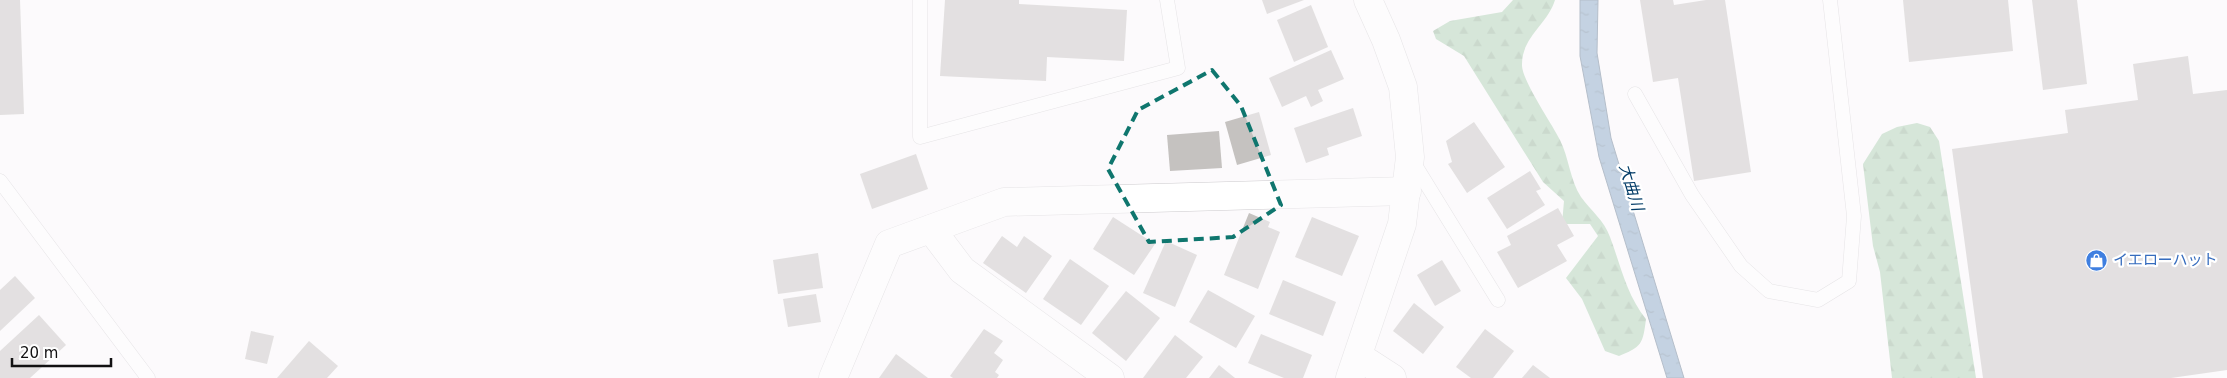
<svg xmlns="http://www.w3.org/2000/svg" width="2227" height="378" viewBox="0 0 2227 378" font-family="'DejaVu Sans','Noto Sans JP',sans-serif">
<defs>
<pattern id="forest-firs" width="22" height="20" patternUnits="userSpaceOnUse" patternTransform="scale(1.25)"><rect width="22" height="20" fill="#a8cfaf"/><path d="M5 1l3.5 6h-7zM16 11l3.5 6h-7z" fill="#90b196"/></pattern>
<pattern id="water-ripples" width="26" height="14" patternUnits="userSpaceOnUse" patternTransform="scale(1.25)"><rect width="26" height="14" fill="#80a2c3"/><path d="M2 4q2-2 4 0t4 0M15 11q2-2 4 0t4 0" fill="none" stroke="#67839d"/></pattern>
</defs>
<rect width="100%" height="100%" fill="#fcfafc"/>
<g fill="url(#forest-firs)">
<path d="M1513 0H1555C1548 24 1521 37 1522 66 1523 82 1552 124 1560 140 1569 158 1570 180 1581 197 1591 211 1604 220 1610 237 1621 266 1626 294 1646 319 1643 343 1642 347 1619 356L1605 351 1582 299 1566 278 1598 236 1590 224H1562L1564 201 1543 182 1464 56 1436 39 1433 31 1450 21 1502 12Z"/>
<polygon points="1917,123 1930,127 1939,141 1976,378 1892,378 1880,272 1873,246 1863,164 1882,134 1897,127"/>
</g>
<polygon fill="url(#water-ripples)" stroke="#5f768e" points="1580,0 1598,0 1597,53 1611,138 1684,378 1667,378 1599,157 1580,56"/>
<g fill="#c5c2c0">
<polygon points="0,0 20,0 24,114 0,115"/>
<polygon points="945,0 1019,0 1019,4 1127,10 1124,61 1047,57 1046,81 940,76"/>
<polygon points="1262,0 1304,0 1267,14"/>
<polygon points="1640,0 1673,0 1674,5 1706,0 1725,0 1751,172 1694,181 1678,78 1653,82"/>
<polygon points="1903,0 2008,0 2013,51 1909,62"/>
<polygon points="2032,0 2077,0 2087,84 2043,90"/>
<polygon points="1311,5 1328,47 1294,62 1277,20"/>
<polygon points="1331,50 1344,79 1318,90 1323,101 1311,107 1306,96 1282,107 1269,78"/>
<polygon points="2188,56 2193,94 2227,90 2227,370 2171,378 1983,378 1952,149 2068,133 2065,110 2138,100 2133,64"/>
<polygon points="1353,108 1362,136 1327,148 1329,155 1306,163 1294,128"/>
<polygon points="1259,112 1271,155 1237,165 1225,122"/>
<polygon points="1474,122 1505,167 1467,193 1448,164 1452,162 1446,141"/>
<polygon points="1219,131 1222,168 1170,171 1167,135"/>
<polygon points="916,154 928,189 872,209 860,174"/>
<polygon points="1530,171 1541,189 1536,191 1545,205 1507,229 1487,198"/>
<polygon points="1558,208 1574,236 1557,245 1567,261 1518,288 1497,252 1511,245 1507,236"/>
<polygon points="1249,213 1270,222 1268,227 1280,232 1258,289 1224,275"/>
<polygon points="1113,217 1155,244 1134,275 1093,249"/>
<polygon points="1312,217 1359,236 1342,276 1295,257"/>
<polygon points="1002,236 1017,247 1024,236 1052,256 1026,293 983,263"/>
<polygon points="1166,241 1197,255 1175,307 1143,293"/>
<polygon points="818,253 823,288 778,294 773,260"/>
<polygon points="1070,259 1109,286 1081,325 1043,299"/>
<polygon points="1442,260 1461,291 1435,306 1417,275"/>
<polygon points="15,276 35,298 0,331 0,290"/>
<polygon points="1283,280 1336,302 1323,336 1269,314"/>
<polygon points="1208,290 1255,316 1236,348 1189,322"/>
<polygon points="1126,291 1160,318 1126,361 1092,333"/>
<polygon points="816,294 821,322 788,327 783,299"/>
<polygon points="1414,303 1444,327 1423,354 1393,331"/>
<polygon points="39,315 66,345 30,378 0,378 0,351"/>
<polygon points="984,329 1003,341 994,353 1003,360 995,372 999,375 997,378 953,378 950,376"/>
<polygon points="1485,329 1514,351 1493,378 1471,378 1456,367"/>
<polygon points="251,331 274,336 267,364 245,359"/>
<polygon points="1261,334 1312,355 1303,378 1284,378 1248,363"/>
<polygon points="1175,335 1203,357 1186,378 1143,378"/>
<polygon points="309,341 338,366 327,378 277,378"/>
<polygon points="896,354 928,378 879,378"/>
<polygon points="1219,365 1235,378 1209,378"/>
<polygon points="1533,365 1550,378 1522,378"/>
</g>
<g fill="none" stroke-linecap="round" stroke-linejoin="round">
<defs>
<g id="service">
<polyline points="920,0 920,137 1178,68 1167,0"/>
<polyline points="1635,94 1692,195 1741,266 1769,291 1818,300 1849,281 1854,216 1830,0"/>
<polyline points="1413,162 1498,300"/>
<polyline points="0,181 148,378"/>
</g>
<g id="minor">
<polyline points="931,229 962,270 1110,378"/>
<polyline points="1358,356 1392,378"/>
<polyline points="833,378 889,244 1004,202 1407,191"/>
<polyline points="1350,378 1402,224 1410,157 1403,87 1386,40 1368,0"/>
</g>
</defs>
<use href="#service" stroke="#cdcbce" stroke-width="15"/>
<use href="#minor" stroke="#cdcbce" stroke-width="29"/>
<use href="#service" stroke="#fff" stroke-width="14"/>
<use href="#minor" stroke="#fff" stroke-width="28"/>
</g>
<path d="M0 0H2227V378H0ZM1212 70 1241 106 1281 205 1233 237 1149 242 1108 169 1138 110Z" fill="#fcfafc" fill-opacity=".55" fill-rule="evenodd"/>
<path fill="none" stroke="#0f766e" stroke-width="4" stroke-dasharray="10 6" stroke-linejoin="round" d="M1212 70 1241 106 1281 205 1233 237 1149 242 1108 169 1138 110Z"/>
<defs>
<symbol id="shop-disc" viewBox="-11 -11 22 22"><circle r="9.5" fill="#3f7fe0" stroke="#fff"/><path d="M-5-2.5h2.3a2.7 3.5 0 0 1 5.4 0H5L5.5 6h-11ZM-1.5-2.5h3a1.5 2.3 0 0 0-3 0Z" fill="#fff"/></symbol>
</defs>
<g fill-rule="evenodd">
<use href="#shop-disc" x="2084" y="248" width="25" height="25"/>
</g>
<g text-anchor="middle" stroke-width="4.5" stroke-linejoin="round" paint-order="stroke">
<g font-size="15" fill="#366cbe" stroke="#fff" text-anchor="start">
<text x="2113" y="265">イエローハット</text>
</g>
<g font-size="16" font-style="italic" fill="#043d68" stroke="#fff">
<text transform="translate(1632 187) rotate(73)" y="6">大曲川</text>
</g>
</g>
<path d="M12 358v8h99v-8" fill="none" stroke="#121112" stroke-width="2.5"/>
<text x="20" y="358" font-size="15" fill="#121112" stroke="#ffffff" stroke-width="4" paint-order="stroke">20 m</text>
</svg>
